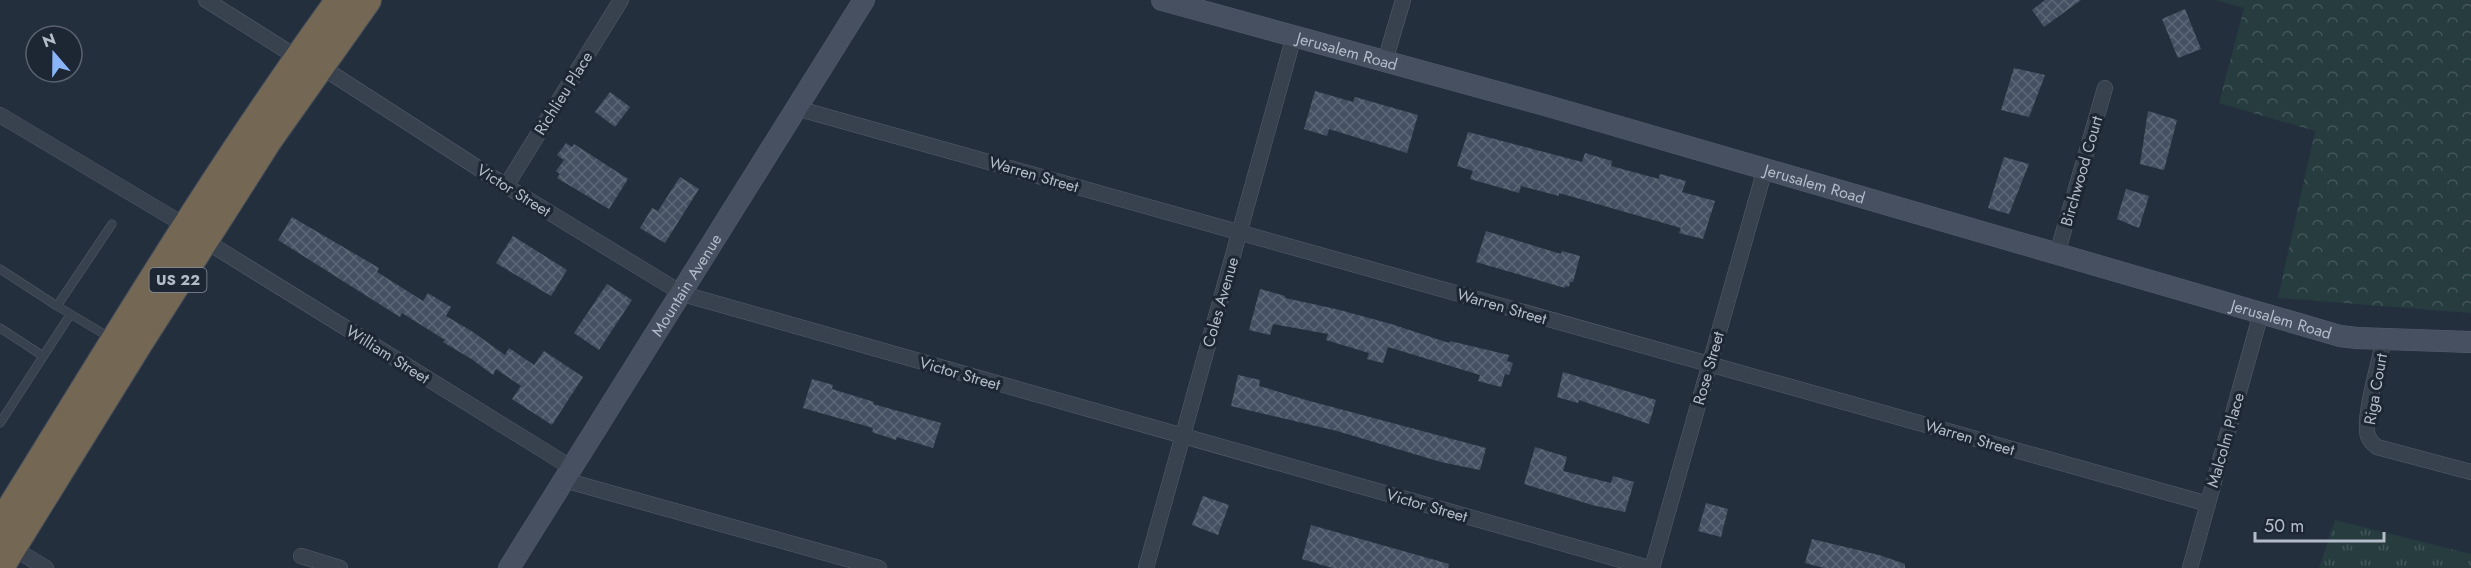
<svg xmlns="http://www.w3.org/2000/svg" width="2471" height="568" viewBox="0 0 2471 568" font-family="Jost,sans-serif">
<defs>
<pattern id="forest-crowns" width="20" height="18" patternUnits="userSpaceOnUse" patternTransform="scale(1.5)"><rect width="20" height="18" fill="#263c3f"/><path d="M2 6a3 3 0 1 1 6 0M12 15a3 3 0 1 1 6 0" fill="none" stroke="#435659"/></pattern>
<pattern id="park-tufts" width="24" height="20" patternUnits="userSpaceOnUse" patternTransform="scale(1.5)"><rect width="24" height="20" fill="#263c3f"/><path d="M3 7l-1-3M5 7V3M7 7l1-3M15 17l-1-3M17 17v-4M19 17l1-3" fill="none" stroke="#435659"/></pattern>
<pattern id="building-cross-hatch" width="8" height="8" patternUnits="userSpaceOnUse" patternTransform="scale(1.5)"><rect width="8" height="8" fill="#455162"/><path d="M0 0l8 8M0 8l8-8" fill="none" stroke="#5d6877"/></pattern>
</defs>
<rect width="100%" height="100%" fill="#242f3e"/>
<polygon fill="url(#forest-crowns)" points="2215,0 2471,0 2471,313 2278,298 2315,131 2219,103 2244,8"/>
<polygon fill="url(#park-tufts)" points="2335,520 2471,554 2471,568 2319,568"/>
<g fill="url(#building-cross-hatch)">
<polygon points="2045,0 2081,0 2044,27 2032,10"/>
<polygon points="2185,9 2201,49 2178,58 2162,19"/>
<polygon points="2014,68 2045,75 2029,117 2001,110"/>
<polygon points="1315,91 1353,102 1355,97 1418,115 1407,153 1329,129 1327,136 1304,129"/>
<polygon points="610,92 630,107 615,127 595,112"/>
<polygon points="2148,111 2177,120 2164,170 2140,164"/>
<polygon points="1468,132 1582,162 1585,153 1612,161 1611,166 1659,179 1660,174 1686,181 1682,192 1715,201 1703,239 1679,233 1681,228 1559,193 1559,196 1521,186 1519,193 1470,179 1473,171 1457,166"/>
<polygon points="566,143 572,147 574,144 628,179 609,209 557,178 560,174 556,171 564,160 557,155"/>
<polygon points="2004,157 2029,164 2009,214 1988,208"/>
<polygon points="680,177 699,189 665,243 640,228 652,208 658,211"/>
<polygon points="2126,189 2149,196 2139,228 2117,219"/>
<polygon points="292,217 379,268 377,272 423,301 428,293 451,307 446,316 473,332 505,355 509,348 534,365 544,351 583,377 552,425 512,399 521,386 496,369 493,375 473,360 443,342 445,340 402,313 400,317 278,240"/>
<polygon points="1486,231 1561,254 1562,251 1580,256 1573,282 1570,282 1569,287 1565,286 1565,288 1476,262"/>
<polygon points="513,236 567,270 551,296 496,263"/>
<polygon points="607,284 632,300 599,350 574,333"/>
<polygon points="1260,289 1285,296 1285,298 1336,309 1391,324 1449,343 1450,341 1509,355 1507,361 1513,363 1509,375 1505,374 1501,387 1478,381 1480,375 1388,347 1383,363 1367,359 1369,353 1326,340 1328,334 1273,324 1270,335 1249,330"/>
<polygon points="1563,372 1656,400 1649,424 1579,400 1578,403 1557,397"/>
<polygon points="1238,375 1260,380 1259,386 1306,400 1486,448 1480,470 1441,462 1337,431 1231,406"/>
<polygon points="812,379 833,385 832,389 874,402 873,404 941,423 933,448 897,437 896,440 872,432 873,428 803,408"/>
<polygon points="1535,447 1567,457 1563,471 1611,483 1613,476 1634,482 1625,512 1592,505 1524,484"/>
<polygon points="1203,496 1229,505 1218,535 1192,525"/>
<polygon points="1706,503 1728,509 1721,537 1698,531"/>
<polygon points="1311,525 1449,564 1448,568 1332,568 1302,559"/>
<polygon points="1812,539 1879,555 1905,564 1905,568 1824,568 1805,563"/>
</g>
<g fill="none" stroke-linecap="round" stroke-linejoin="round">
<defs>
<g id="lane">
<polyline points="0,269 57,306"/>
<polyline points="0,328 43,356"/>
<polyline points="109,337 57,306 112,224"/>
<polyline points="0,423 70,315"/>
</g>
<g id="street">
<polyline points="206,0 298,58"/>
<polyline points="1385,61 1403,0"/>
<polyline points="320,66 506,186 683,294 1649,568"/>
<polyline points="796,108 2208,504"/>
<polyline points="0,115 186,226"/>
<polyline points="506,186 621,0"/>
<polyline points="204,240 572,468"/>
<polyline points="2057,254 2105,88"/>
<path d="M2384 339C2380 360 2362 419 2368 436 2370 441 2373 444 2377 447L2471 472"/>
<polyline points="564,480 879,568"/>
<polyline points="13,548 46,568"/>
<polyline points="301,556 340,568"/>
<polyline points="1146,568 1294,36"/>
<polyline points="1652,568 1765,169"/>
<polyline points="2190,568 2261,313"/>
</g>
<g id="secondary">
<path id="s1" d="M1162 0 1548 106 2340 336 2357 338 2471 342"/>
<path id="s2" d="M509 568 864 0"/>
</g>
<g id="highway">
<path d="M0 526C110 349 217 169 340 0"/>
<polyline points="0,567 138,344 268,140 367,0"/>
</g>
</defs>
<use href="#lane" stroke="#565f6c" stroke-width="9"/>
<use href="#street" stroke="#565f6c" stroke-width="16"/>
<use href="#secondary" stroke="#565f6c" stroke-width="22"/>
<use href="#highway" stroke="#434c59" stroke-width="30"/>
<use href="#lane" stroke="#38414e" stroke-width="8"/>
<use href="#street" stroke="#38414e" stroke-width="15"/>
<use href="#secondary" stroke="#465061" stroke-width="21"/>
<use href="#highway" stroke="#746855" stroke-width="28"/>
</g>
<g text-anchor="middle" stroke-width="6" stroke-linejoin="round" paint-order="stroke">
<rect fill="#1d2633" stroke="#878f9c" stroke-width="1.5" x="149.5" y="268" width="57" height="24" rx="4.5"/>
<g font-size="15" font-weight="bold" fill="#b4bcc9">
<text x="178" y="285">US 22</text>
</g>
<g font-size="16" fill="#b4bcc9" stroke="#1d2633">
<text dy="6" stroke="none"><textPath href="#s1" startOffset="192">Jerusalem Road</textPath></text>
<text transform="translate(563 93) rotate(-58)" y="6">Richlieu Place</text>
<text transform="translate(2081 171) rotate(-74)" y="6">Birchwood Court</text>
<text transform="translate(1034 174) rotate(16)" y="6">Warren Street</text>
<text dy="6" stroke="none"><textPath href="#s1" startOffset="678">Jerusalem Road</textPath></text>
<text transform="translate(514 190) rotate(32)" y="6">Victor Street</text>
<text dy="6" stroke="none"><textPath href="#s2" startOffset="334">Mountain Avenue</textPath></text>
<text transform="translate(1220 302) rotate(-74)" y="6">Coles Avenue</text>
<text transform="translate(1502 306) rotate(16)" y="6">Warren Street</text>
<text dy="6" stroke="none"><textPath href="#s1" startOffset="1164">Jerusalem Road</textPath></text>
<text transform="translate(388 354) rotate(32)" y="6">William Street</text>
<text transform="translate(1708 368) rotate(-74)" y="6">Rose Street</text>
<text transform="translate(960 373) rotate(16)" y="6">Victor Street</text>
<text transform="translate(2375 389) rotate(-80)" y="6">Riga Court</text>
<text transform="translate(1970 437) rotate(16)" y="6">Warren Street</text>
<text transform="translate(2225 440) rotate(-74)" y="6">Malcolm Place</text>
<text transform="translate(1427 505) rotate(16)" y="6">Victor Street</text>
</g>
</g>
<g transform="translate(54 54) rotate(340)"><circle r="28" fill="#1d2633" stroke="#59626f" stroke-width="1.5"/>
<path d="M0-4.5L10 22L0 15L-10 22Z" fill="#8ab4f8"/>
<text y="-9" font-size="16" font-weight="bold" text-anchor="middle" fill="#b4bcc9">N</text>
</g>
<path d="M2255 532v9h129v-9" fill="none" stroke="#b4bcc9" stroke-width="3"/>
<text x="2264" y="532" font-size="18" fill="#b4bcc9" stroke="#1d2633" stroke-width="4.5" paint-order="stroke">50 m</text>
</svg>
